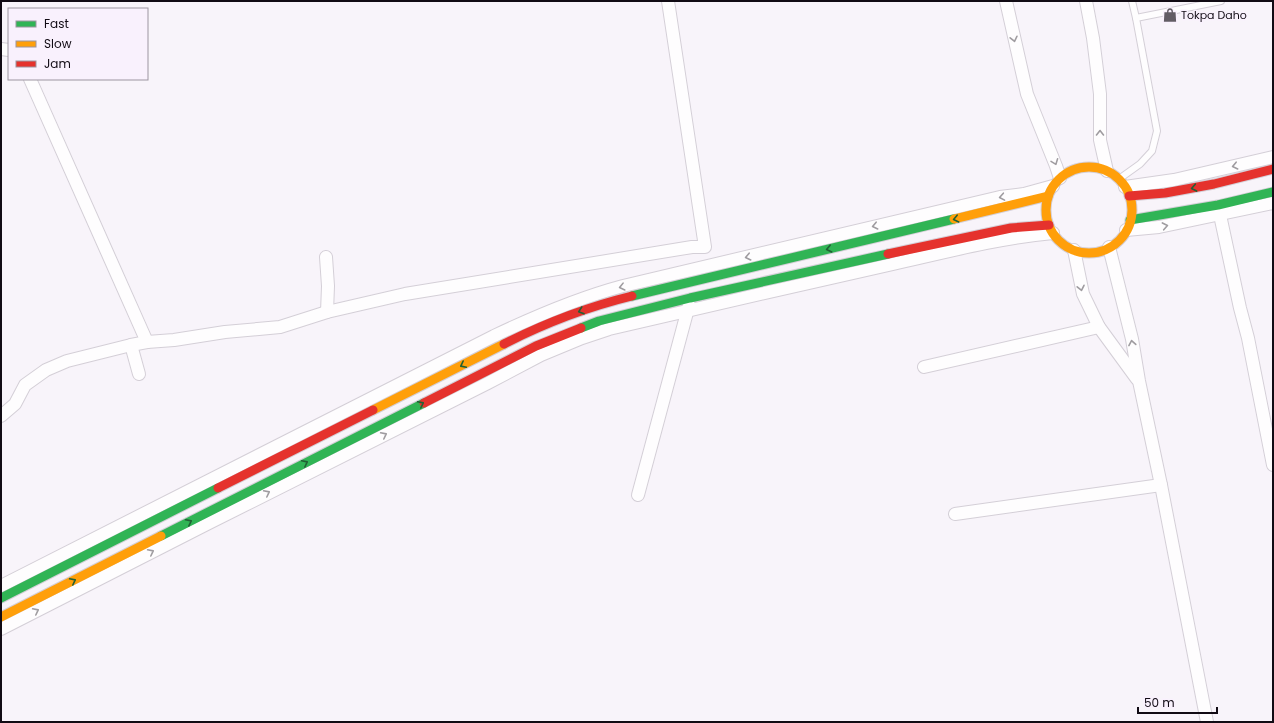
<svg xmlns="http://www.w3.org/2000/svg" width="1274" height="723" viewBox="0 0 1274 723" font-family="Poppins,sans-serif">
<rect width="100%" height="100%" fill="#f8f4fa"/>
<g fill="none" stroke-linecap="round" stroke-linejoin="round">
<defs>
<g id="lane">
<polyline points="1132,1 1136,18"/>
<polyline points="1119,179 1140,164 1152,151 1157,131 1136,18 1221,1"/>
</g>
<g id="street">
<polyline points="1006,1 1027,94 1056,166 1060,178"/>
<polyline points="1086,1 1093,38 1100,94 1100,140 1107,171"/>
<polyline points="1,49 9,50"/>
<polyline points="30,79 147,342"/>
<polyline points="1125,187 1174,180 1273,157"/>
<polyline points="1220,215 1240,308 1248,338 1273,465"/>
<polyline points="1126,230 1159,227 1273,203"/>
<polyline points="1109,247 1132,339 1139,381 1161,485 1207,722"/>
<polyline points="1074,250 1083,294 1099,327 1137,379"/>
<polyline points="326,257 328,286 327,312 405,294 692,247 705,247 668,1"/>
<polyline points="131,345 139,374"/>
<polyline points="924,367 1099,327"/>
<polyline points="1,416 15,404 25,385 46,370 67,361 131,345 147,342 174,340 225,332 280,327 327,312"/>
<polyline points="638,495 689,305"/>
<polyline points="955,514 1161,485"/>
<path d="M1 586 494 336C536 316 578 298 623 286L1000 197 1024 194 1053 186"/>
<path d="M1 629 209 523 488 383 541 355 582 338 609 329C704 307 798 285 893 264 946 252 999 238 1053 233"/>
</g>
<g id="fast">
<polyline points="1130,220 1218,205 1273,192"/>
<polyline points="632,296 954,219"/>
<polyline points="581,328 599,321 690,298 888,254"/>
<polyline points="161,536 424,403"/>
<polyline points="1,598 218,488"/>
</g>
<g id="slow">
<circle cx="1089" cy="210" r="43"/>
<polyline points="954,219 1048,196"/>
<polyline points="373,410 504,344"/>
<polyline points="1,617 161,536"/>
</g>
<g id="jam">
<polyline points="1129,196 1165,193 1214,184 1273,169"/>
<polyline points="888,254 1011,228 1049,225"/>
<path d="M504 344C545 323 587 307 632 296"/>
<polyline points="424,403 536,346 581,328"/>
<polyline points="218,488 373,410"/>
</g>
</defs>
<use href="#lane" stroke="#d4cfd7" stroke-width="8"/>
<use href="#street" stroke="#d4cfd7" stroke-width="14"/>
<use href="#fast" stroke="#d4cfd7" stroke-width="11"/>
<use href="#slow" stroke="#d4cfd7" stroke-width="11"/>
<use href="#jam" stroke="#d4cfd7" stroke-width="11"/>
<use href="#lane" stroke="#fefdfe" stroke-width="6"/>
<use href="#street" stroke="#fefdfe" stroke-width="12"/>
<use href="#fast" stroke="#30b455" stroke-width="9"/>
<use href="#slow" stroke="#ff9f0a" stroke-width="9"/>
<use href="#jam" stroke="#e5322d" stroke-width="9"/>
</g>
<defs><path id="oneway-chevron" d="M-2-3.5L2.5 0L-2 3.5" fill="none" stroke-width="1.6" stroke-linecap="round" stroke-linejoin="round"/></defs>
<g stroke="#9f9ca0">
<use href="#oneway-chevron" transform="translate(1014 39) rotate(77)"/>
<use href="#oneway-chevron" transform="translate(1100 133) rotate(-90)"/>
<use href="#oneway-chevron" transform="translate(1055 162) rotate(69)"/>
<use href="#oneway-chevron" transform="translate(1235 166) rotate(167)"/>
<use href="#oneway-chevron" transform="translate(1002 197) rotate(170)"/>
<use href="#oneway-chevron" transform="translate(875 226) rotate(167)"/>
<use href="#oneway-chevron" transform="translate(1165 226) rotate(-11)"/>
<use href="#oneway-chevron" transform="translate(748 257) rotate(167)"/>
<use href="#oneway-chevron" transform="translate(622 287) rotate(166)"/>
<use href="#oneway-chevron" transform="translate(1081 288) rotate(78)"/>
<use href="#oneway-chevron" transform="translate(1132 343) rotate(-100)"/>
<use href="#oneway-chevron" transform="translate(384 435) rotate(-27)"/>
<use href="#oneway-chevron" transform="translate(267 493) rotate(-27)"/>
<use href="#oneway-chevron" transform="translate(151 552) rotate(-27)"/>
<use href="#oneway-chevron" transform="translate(36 611) rotate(-27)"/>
</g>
<g stroke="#206034">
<use href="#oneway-chevron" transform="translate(1194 188) rotate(169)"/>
<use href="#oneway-chevron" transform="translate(956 219) rotate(167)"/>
<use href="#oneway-chevron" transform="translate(829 249) rotate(167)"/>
<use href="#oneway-chevron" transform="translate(581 311) rotate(161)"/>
<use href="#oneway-chevron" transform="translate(463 365) rotate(153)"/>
<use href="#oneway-chevron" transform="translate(421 404) rotate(-27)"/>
<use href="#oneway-chevron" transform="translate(305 463) rotate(-27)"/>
<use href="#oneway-chevron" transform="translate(189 522) rotate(-27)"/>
<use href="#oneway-chevron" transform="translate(73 581) rotate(-27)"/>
</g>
<defs>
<symbol id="shop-bare" viewBox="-9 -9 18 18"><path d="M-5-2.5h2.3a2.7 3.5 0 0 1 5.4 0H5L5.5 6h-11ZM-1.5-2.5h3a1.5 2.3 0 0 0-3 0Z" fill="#625d64" stroke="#f9f1fd" stroke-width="2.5" paint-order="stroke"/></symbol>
</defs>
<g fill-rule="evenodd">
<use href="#shop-bare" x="1160" y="5" width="20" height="20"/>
</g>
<g text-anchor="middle" stroke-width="3" stroke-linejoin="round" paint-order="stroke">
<g font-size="11" fill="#110b14" stroke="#f9f1fd" text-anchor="start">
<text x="1181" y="19">Tokpa Daho</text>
</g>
</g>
<rect width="1274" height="723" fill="none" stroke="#110b14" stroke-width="4"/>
<rect x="8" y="8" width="140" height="72" fill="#f9f1fd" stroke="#9c95a0"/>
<rect x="16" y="21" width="20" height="6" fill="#30b455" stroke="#9c95a0"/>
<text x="44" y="28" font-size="12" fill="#110b14">Fast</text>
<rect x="16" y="41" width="20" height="6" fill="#ff9f0a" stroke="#9c95a0"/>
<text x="44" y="48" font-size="12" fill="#110b14">Slow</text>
<rect x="16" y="61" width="20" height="6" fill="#e5322d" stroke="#9c95a0"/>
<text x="44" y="68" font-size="12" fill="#110b14">Jam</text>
<path d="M1138 707v6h79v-6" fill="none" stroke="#110b14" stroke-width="2"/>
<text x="1144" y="707" font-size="12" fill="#110b14" stroke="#f9f1fd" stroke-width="3" paint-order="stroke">50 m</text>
</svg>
